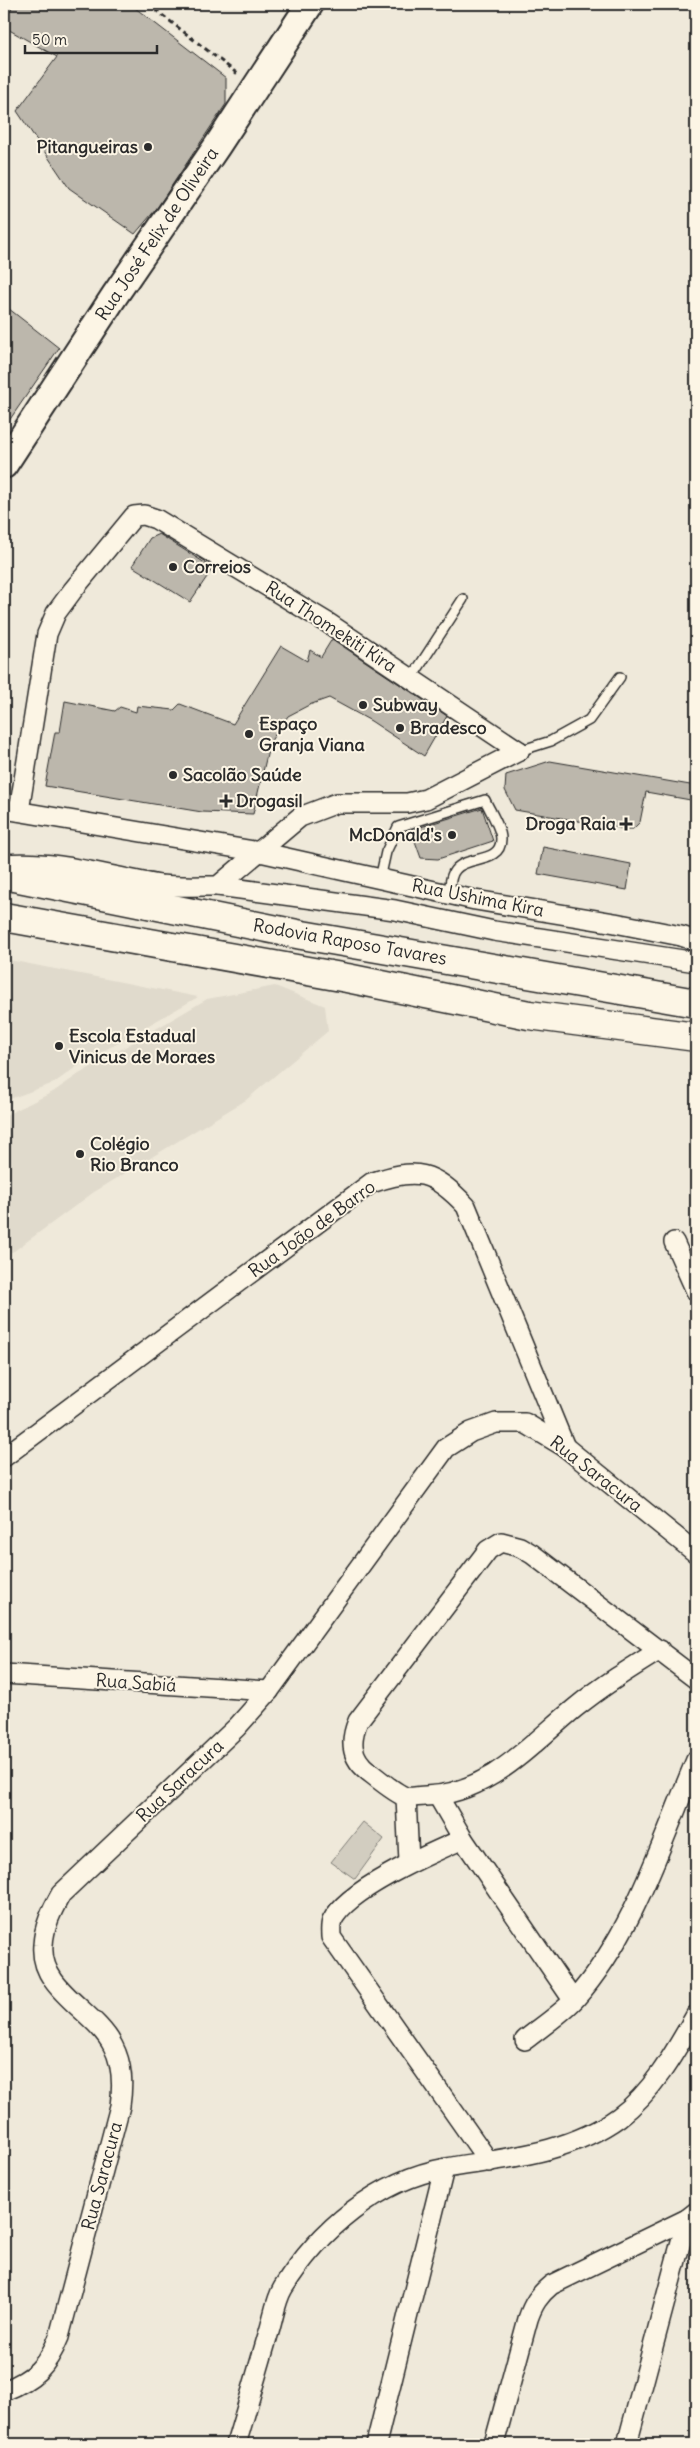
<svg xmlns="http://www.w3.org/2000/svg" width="700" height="2448" viewBox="0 0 700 2448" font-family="Delius,sans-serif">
<rect width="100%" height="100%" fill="#efe9da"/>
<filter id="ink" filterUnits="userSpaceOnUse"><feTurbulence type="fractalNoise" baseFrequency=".02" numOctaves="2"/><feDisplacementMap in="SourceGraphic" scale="10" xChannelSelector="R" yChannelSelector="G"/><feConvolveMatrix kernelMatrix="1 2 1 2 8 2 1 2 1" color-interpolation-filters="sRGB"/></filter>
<g filter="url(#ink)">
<g fill="#e0dacc">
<polygon points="4,959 198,997 79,1065 54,1083 4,1101"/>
<polygon points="275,986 325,1006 328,1031 246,1100 94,1192 14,1251 4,1255 4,1116 53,1092 79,1074 207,999"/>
</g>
<polygon fill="#d2cdc0" stroke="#7e7c76" points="363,1822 384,1839 355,1879 331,1862"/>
<g fill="#bcb7ac" stroke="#2b2b2b">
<polygon points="14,4 130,4 226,78 226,104 157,208 135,234 69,188 17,111 57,57 4,27 4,21"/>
<polygon points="4,305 59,348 4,428"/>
<polygon points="159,534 213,568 190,602 132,566 150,538"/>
<polygon points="332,639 447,716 424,756 371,721 329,698 309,705 288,716 270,742 253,814 202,812 45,786 55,732 60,732 65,701 115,711 120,707 136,712 137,706 174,710 180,704 233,724 281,646 307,661 310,650 321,657"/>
<polygon points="550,761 696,786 696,801 646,792 640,822 633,829 625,829 515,810 505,790 506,775"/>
<polygon points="482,808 493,841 438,859 421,858 411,830"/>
<polygon points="543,847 631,864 627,890 538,874"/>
</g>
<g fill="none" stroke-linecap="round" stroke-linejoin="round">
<defs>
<g id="lane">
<polyline points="411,679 463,599"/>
<polyline points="519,751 551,741 589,720 620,677"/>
<path d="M380 879 386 852 398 827 485 800C490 811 501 828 501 839 501 864 468 855 456 869 450 875 450 886 449 894"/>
</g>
<g id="street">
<polyline points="4,809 260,852 475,900 615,923 681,936 696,941"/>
<polyline points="19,811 47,634 56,613 73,590 134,516 144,515 156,519 328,623 519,751"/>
<path d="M4 864C57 859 109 877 160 885 179 887 200 886 218 886L300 817 337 803H407L426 799 519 751"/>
<polyline points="218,886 395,910 494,931 696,962"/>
<polyline points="674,1242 696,1291"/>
<path d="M4 1457 371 1183C417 1167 433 1171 466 1206L565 1447"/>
<path d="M660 1650C631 1668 602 1686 575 1708 531 1744 488 1795 425 1796 419 1796 411 1798 406 1797 396 1794 377 1778 368 1771 350 1757 350 1740 358 1721L488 1550 501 1542 520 1547 532 1554 696 1679"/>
<polyline points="4,1674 269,1691"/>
<polyline points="438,1796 463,1839 573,2000"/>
<polyline points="406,1797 409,1862"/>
<path d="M463 1839C431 1853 347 1889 332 1921 330 1926 331 1932 331 1937L489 2162"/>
<path d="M525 2040C541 2027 561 2014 575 1999 634 1933 662 1840 696 1760"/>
<path d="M4 2391C34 2379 47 2367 59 2337L120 2106C123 2085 123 2065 113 2046 95 2010 39 1990 43 1945 44 1926 52 1910 61 1894L237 1727 269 1691 446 1448 471 1432 496 1423H525L565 1447 696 1553"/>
<path d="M236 2444C247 2408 257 2372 268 2335 273 2321 275 2301 283 2288 319 2230 378 2180 446 2168 505 2158 568 2154 619 2117 653 2092 675 2052 696 2015"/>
<polyline points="376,2444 444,2169"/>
<path d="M494 2444 528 2319C533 2304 539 2295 551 2285L687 2219 696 2212"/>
<polyline points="627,2444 687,2219"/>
</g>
<polyline id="secondary" points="4,465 115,295 217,146 310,4"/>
<g id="highway">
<polyline points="4,875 302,935 696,1003"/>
<polyline points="4,917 347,978 529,1015 696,1037"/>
</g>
</defs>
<use href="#lane" stroke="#2b2b2b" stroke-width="12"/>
<use href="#street" stroke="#2b2b2b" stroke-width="22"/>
<use href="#secondary" stroke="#2b2b2b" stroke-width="30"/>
<use href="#highway" stroke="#2b2b2b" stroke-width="31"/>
<polyline stroke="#2b2b2b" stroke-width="3" stroke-dasharray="5 4" stroke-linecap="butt" points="148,4 239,75"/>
<use href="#lane" stroke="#fcf5e5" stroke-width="9"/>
<use href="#street" stroke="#fcf5e5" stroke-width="19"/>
<use href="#secondary" stroke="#fcf5e5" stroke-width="26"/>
<use href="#highway" stroke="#fcf5e5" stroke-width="28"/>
</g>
</g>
<g fill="#2b2b2b" stroke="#fcf5e5" stroke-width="2">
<circle cx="148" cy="147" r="5"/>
<circle cx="173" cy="567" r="5"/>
<circle cx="363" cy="705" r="5"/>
<circle cx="400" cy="728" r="5"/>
<circle cx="249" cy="734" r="5"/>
<circle cx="173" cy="775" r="5"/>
<path d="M223.5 793.5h5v5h5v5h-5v5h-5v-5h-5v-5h5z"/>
<path d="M623.5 816.5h5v5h5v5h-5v5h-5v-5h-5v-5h5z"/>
<circle cx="452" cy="835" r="5"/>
<circle cx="59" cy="1046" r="5"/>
<circle cx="80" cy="1154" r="5"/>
</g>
<g text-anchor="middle" stroke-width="4" stroke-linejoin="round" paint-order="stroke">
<g font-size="18" font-weight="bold" fill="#2b2b2b" stroke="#fcf5e5" text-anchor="start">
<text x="138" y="153" text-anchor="end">Pitangueiras</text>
<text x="183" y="573">Correios</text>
<text x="373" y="711">Subway</text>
<text x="259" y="730">Espaço<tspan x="259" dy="21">Granja Viana</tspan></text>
<text x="410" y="734">Bradesco</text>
<text x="183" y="781">Sacolão Saúde</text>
<text x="236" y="807">Drogasil</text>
<text x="616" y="830" text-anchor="end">Droga Raia</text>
<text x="442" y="841" text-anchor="end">McDonald's</text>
<text x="69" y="1042">Escola Estadual<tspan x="69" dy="21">Vinicus de Moraes</tspan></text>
<text x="90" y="1150">Colégio<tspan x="90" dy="21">Rio Branco</tspan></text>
</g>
<g font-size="18" fill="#2b2b2b" stroke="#fcf5e5">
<text transform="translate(157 234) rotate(-56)" y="6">Rua José Felix de Oliveira</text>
<text transform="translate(331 627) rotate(33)" y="6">Rua Thomekiti Kira</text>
<text transform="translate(478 898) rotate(11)" y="6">Rua Ushima Kira</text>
<text transform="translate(350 942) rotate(10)" y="6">Rodovia Raposo Tavares</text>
<text transform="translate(312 1229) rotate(-36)" y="6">Rua João de Barro</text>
<text transform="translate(596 1474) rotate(38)" y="6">Rua Saracura</text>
<text transform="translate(136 1683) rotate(4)" y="6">Rua Sabiá</text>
<text transform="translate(180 1781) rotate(-43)" y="6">Rua Saracura</text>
<text transform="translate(102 2176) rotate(-75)" y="6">Rua Saracura</text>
</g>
</g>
<rect width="700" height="2448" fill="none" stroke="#fcf5e5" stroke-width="20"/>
<rect x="10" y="10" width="680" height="2428" fill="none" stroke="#2b2b2b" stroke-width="2" filter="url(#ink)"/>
<path d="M25 45v8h132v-8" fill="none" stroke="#2b2b2b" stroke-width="2.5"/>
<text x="32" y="45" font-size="15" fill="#2b2b2b" stroke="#fcf5e5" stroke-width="4" paint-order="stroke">50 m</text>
</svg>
